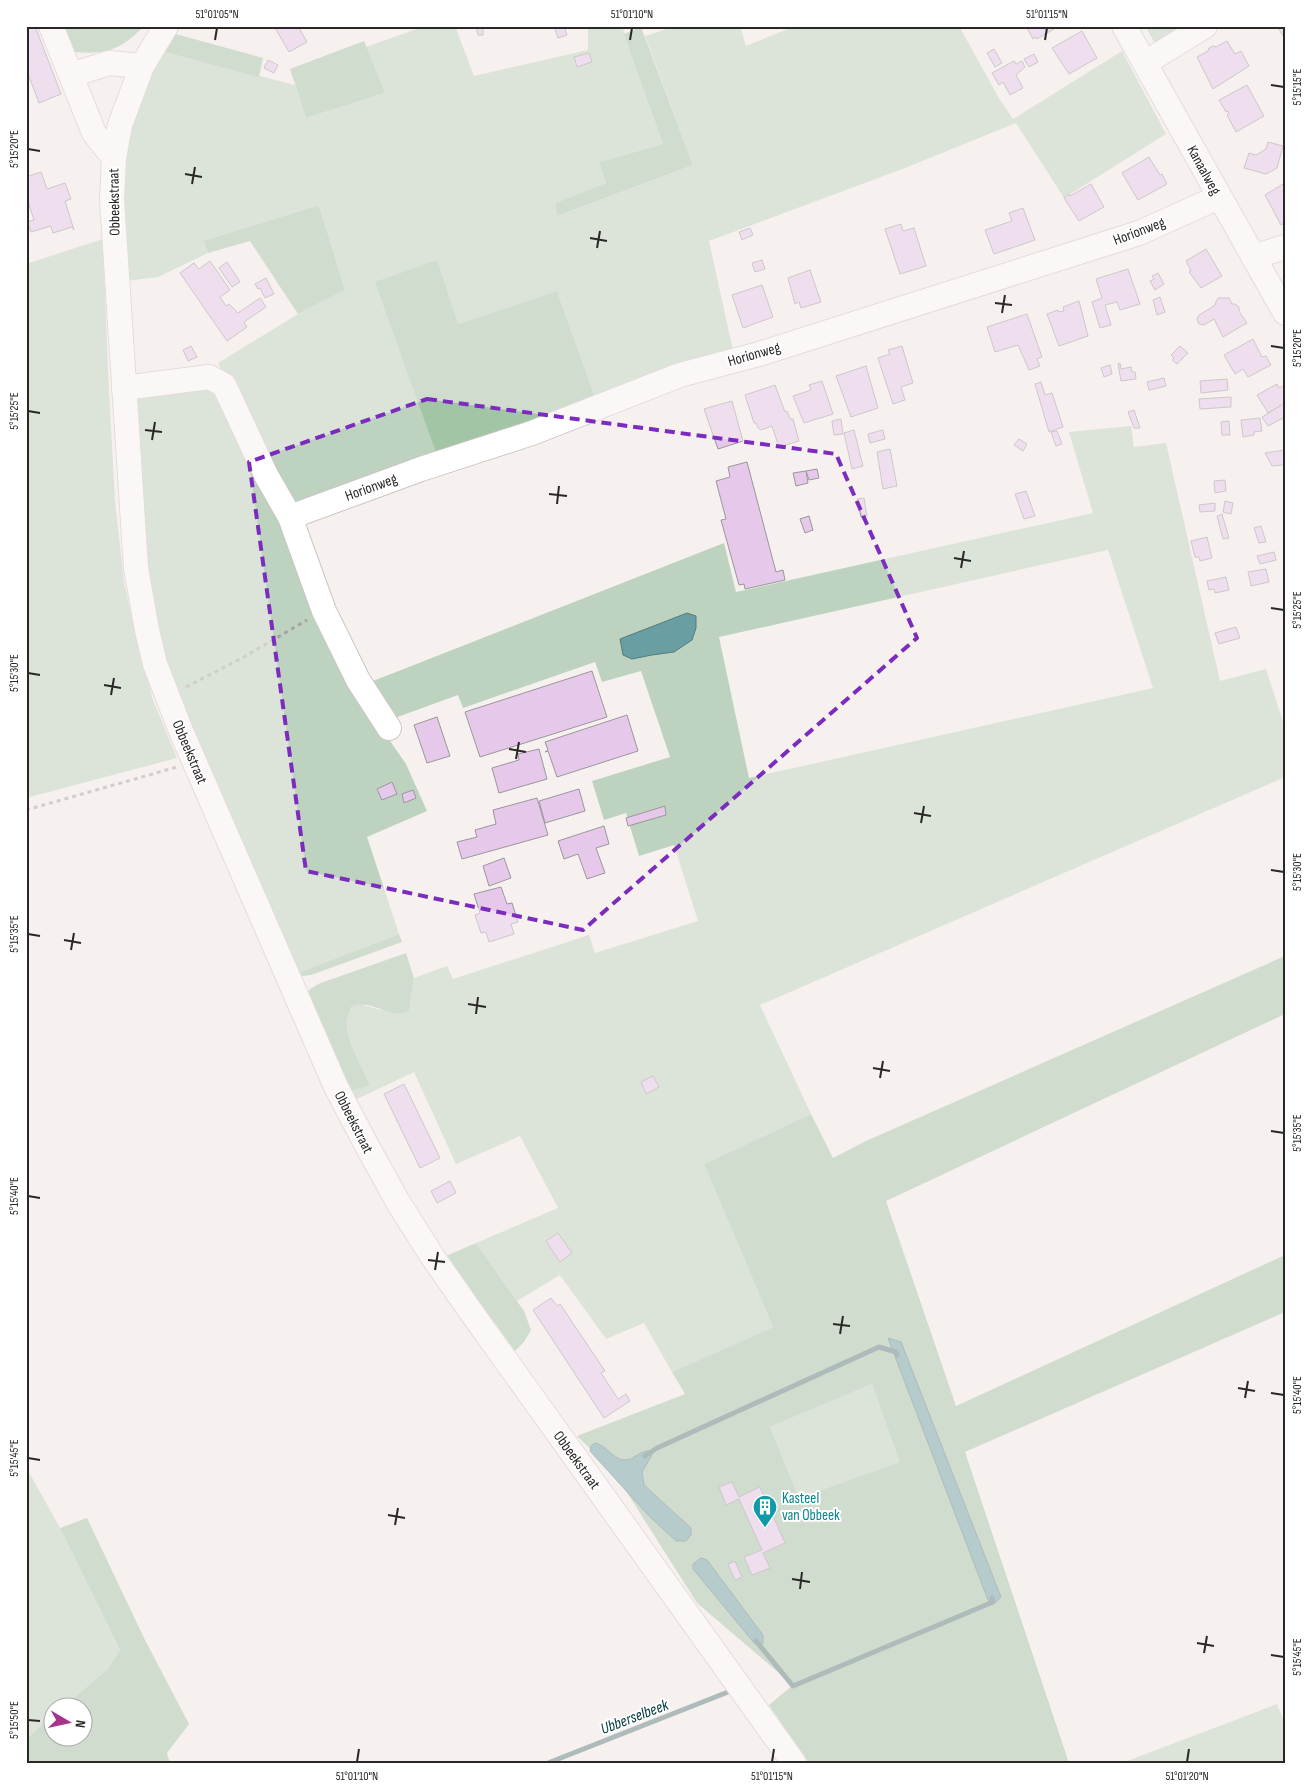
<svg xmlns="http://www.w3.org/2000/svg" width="1311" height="1789" viewBox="0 0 1311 1789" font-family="'Sofia Sans Condensed',sans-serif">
<rect width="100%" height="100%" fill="#f6f1ee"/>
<g fill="#bdd3bf" fill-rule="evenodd">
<path d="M425 26H455L474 76 588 50V28L600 26H622L663 144 599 162 606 183 555 203 557 216 693 165 645 36 676 26H740L746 46 795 26H959L1000 100 1013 119 1122 51 1166 134 1064 198 1016 123 905 168 709 241 734 355 596 400 557 291 458 324 376 282 436 453 297 505 276 485 218 363 298 314 345 290 319 205 203 241 208 253 158 277 127 281C124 223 117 163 135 106 141 87 153 69 161 51L295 85 306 118 385 93 366 47Z"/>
<polygon points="1145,26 1190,26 1159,45 1153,40"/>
<polygon points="103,239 108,371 115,501 124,582 137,641 153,700 177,758 26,798 26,264"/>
<polygon points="199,384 214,390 379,725 406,764 427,811 367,837 399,934 295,974 171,689 153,625 141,536 133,394"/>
<path d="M1131 426 1134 447 1166 443 1220 681 1266 669 1285 728V777L760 1005 811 1114 704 1164 773 1327 672 1372 644 1323 606 1339 560 1275 517 1301 476 1243 558 1208 520 1136 456 1164 414 1072 355 1100 351 1091 370 1085C363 1068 344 1037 347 1018 348 1015 350 1011 351 1007L360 1004 381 1010 409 1011 414 978 447 966 453 979 589 935 595 953 698 921 674 845 639 856 626 813 604 820 592 781 670 757 641 671 602 682 595 662 463 708 458 695 392 719 368 683 724 543 736 592 1093 513 1069 432ZM1108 550 1153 688 749 778 719 637Z"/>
<polygon points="872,1384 901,1462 799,1498 770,1427"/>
<polygon points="26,1467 60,1528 120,1650 107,1670 64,1706 52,1706 52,1716 26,1739"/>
<polygon points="1277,1704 1285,1724 1285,1763 1122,1763"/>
</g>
<g fill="#a2c5a6" fill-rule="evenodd">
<path d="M61 26H144C122 49 106 55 75 52Z"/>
<polygon points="641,27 693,165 557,216 555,203 606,183 599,162 663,144 624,34"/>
<polygon points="172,33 263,58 259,77 161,51"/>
<polygon points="364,41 385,93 306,118 290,69"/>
<polygon points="319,205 345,290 298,314 250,241 208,253 203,241"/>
<polygon points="437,260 458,324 557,291 596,400 436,453 375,282"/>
<polygon points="399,934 402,942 311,975 303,976 295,974"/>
<path d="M406 953 414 978 409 1011C387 1020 374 998 351 1007 350 1011 348 1015 347 1019 344 1037 363 1068 370 1085L351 1091 306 998 309 990 318 984Z"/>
<path d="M1285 956V1014L886 1201 956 1406 1285 1255V1312L965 1452 1069 1763H809L769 1705 793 1685 697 1603 614 1472 577 1436 685 1394 672 1372 773 1327 704 1164 811 1114 833 1158 866 1141ZM872 1384 900 1462 799 1498 770 1427Z"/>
<polygon points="476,1243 524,1311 531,1330 524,1342 515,1351 446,1256"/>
<polygon points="87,1518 145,1640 189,1724 167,1753 170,1763 26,1763 26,1739 52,1716 52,1736 82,1736 82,1706 64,1706 107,1670 120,1650 60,1528"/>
</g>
<g fill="#699fa2" stroke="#567b7d">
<polygon points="687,613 696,616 696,628 692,640 674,652 652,655 632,659 623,655 620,639"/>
<polygon points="888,1338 901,1342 1001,1597 995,1603 988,1600"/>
<path d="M595 1443C606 1445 612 1458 623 1460 634 1461 639 1450 650 1451L652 1455 642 1472 644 1485 691 1528V1535L686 1541H676L649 1516 590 1451 591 1446Z"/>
<polygon points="701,1558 707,1560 763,1635 763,1643 758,1645 755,1644 693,1569 693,1564"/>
</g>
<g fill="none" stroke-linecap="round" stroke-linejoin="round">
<g stroke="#567b7d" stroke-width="5">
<polyline points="645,1456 657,1448 879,1347 896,1352 897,1355"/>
<polyline points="756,1641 793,1686 993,1602 992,1598"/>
<polyline points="548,1763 728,1692"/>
</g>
</g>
<g fill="#e6c8eb" stroke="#9a979b">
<polygon points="26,26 35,26 61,94 39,103 26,68"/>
<polygon points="274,26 298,26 307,42 289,52"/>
<polygon points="476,26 483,26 483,35 478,35"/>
<polygon points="554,26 564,26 567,35 558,38"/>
<polygon points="1026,26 1059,26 1037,39 1036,37 1033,39"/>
<polygon points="1277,26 1285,26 1285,39"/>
<polygon points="1082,31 1097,58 1069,74 1052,48"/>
<polygon points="1227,41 1235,54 1241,51 1249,66 1213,89 1197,57 1208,51 1209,48 1213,46 1216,47"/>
<polygon points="994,49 1002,63 995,67 987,53"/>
<polygon points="589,53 592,62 577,67 574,57"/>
<polygon points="1034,54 1038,62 1029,67 1024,59"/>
<polygon points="268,60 278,65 274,73 264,68"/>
<polygon points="1014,61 1016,64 1022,61 1025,67 1016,75 1023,88 1010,95 1003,82 999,85 992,73"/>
<polygon points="1247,85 1264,116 1236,132 1227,115 1229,114 1228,111 1226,112 1219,100"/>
<polygon points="1268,142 1283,146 1277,168 1266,174 1244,168 1249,153 1256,155 1266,149"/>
<polygon points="1149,157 1160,175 1162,174 1167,184 1138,200 1122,173"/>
<polygon points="41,172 47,189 65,183 71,199 65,201 74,230 72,227 53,233 51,226 31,232 27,222 34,220 26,196 26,177"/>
<polygon points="1285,183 1285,223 1281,225 1265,195"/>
<polygon points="1091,184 1104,207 1079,221 1064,198 1069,194 1070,196"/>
<polygon points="1023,208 1035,240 994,254 985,230 1012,221 1009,213"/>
<polygon points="901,224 903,231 914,228 926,266 900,274 885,229"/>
<polygon points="750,228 753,235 742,240 739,232"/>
<polygon points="1206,249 1222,276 1201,288 1189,272 1191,271 1186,261"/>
<polygon points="762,260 765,269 755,272 752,263"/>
<polygon points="210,261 230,290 220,297 226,306 229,304 238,313 260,298 266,307 244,322 247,327 227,341 180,273 194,263 199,269"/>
<polygon points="227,262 240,282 232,287 219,268"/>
<polygon points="1128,269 1140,304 1120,310 1117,302 1105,305 1111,325 1100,328 1092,302 1102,298 1096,279"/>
<polygon points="810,270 821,302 801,308 799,302 795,304 788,278"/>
<polygon points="1158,273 1164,284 1155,290 1150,281 1154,279 1152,276"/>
<polygon points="266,278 274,294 265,298 260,288 258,289 255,284"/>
<polygon points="762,285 773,317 743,328 732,295"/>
<polygon points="1160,297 1165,312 1157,315 1153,300"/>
<polygon points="1218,298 1229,298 1232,304 1235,304 1239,307 1239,311 1247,323 1223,337 1214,319 1204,325 1199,324 1197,319 1199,315 1214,306"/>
<polygon points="1079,301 1088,336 1059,346 1047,314 1058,310 1059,312 1064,311 1063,307"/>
<polygon points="1027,314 1042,357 1037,359 1040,366 1029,370 1018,345 995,352 987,327"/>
<polygon points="1253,339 1262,357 1266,356 1271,365 1248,377 1243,369 1235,374 1224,355"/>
<polygon points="191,346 197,357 188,361 183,350"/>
<polygon points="902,346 913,383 901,387 905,400 893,404 878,358 890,354 888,350"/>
<polygon points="1180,346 1188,353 1177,364 1172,360 1174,358 1171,355"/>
<polygon points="1120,363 1121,369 1131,367 1132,372 1135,372 1136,379 1121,381 1118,364"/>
<polygon points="1110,365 1112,374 1104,377 1101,368"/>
<polygon points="866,366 878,408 851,417 836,376"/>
<polygon points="1164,378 1166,386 1149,390 1147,382"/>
<polygon points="1227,379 1228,390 1201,393 1200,381"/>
<polygon points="822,381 833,414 804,423 793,396 811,390 809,385"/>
<polygon points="1041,382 1045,395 1052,393 1063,427 1049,432 1035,384"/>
<polygon points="1277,384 1279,388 1285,385 1285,403 1268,413 1257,395"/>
<polygon points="775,385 785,412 787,411 790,419 793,419 799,441 779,447 772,426 761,430 758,428 756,423 754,423 745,395"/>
<polygon points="1231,397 1231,407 1200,409 1199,399"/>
<polygon points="732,401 743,441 718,449 704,409"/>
<polygon points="1285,403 1285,417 1268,426 1262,417"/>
<polygon points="1134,410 1140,428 1134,428 1128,412"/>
<polygon points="1260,418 1262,431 1254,432 1254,435 1243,437 1241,420"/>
<polygon points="841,419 843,434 834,435 832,421"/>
<polygon points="1229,421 1230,435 1222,435 1221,422"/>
<polygon points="854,430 863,466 852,469 844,433"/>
<polygon points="883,430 885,439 870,443 868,434"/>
<polygon points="1057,431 1062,444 1056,446 1051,432"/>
<polygon points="1019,439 1027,444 1023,451 1014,445"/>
<polygon points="890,449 897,486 883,489 877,452"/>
<polygon points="1285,450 1285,467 1283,465 1272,466 1265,453"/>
<polygon points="747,462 776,572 783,570 785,580 745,589 744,584 739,585 721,520 726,519 716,481 730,477 728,467"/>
<polygon points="817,469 819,478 809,480 806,471"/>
<polygon points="806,471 808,483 796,486 793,473"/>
<polygon points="1225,480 1226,491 1215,493 1214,481"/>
<polygon points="1026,491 1035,516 1024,519 1015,494"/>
<polygon points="864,498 867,516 861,517 857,499"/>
<polygon points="1225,501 1233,503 1231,514 1223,512"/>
<polygon points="1215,503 1215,511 1200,512 1199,505"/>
<polygon points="1222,514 1229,538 1223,539 1217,516"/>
<polygon points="809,516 813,530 805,533 800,519"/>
<polygon points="1261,526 1266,542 1259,543 1254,528"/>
<polygon points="1207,537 1212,558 1200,561 1199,557 1195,557 1191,541"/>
<polygon points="1274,552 1276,560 1260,564 1257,556"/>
<polygon points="1266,569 1269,582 1251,586 1248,572"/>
<polygon points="1226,577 1229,590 1215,593 1214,589 1209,590 1207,581"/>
<polygon points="1236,627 1240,638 1219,644 1215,633"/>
<polygon points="592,671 607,717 480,757 465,712"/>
<polygon points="627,715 638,751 557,777 548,751 545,752 548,750 545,742"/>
<polygon points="437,717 450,756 427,763 414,725"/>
<polygon points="539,749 547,779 499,793 492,768 519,760 518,754"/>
<polygon points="392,782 397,794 382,800 377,789"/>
<polygon points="579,789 585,811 545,823 539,801"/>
<polygon points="413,790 416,798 404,803 402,794"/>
<polygon points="537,798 548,835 462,859 457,842 477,837 475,830 496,824 493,810"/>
<polygon points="665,806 666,815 628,826 626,818"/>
<polygon points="604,826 609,844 596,848 605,873 587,879 578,854 564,859 558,841"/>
<polygon points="504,858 511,878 489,886 483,866"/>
<polygon points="501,887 507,904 512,903 518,922 511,924 514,934 489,942 486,932 481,933 475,915 480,913 474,894"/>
<polygon points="653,1076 659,1087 646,1094 641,1082"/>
<polygon points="404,1084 440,1158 420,1168 384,1094"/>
<polygon points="450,1181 456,1193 437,1203 431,1191"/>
<polygon points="558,1233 572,1253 560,1262 546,1241"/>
<polygon points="551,1298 557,1306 560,1304 605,1371 601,1373 618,1399 626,1394 630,1401 604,1418 533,1310"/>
<polygon points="732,1482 739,1497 760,1487 765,1499 772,1496 779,1511 772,1514 785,1543 763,1553 770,1568 752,1575 744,1557 762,1550 739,1499 726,1505 719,1487"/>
<polygon points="735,1561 742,1577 735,1580 728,1564"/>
</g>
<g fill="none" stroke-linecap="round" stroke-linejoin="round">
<defs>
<g id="minor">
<polyline points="51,26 94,133 114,158"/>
<polyline points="166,26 142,66 120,125 114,158 112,200 136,568 147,630 155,664 181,731 336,1087 367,1146 398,1202 432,1256 469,1309 794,1763"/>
<polyline points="1124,26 1285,313"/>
<polyline points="1145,63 1205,26"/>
<polyline points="71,75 109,63 142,66"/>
<polyline points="1253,257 1285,247"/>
<polyline points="124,388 209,377 224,385 266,475 290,517 324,611 358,680 389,728"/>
<polyline points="290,517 421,469 532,433 680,375 759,354 1139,233 1219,197"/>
</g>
</defs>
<use href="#minor" stroke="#cbc6c3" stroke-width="26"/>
<g stroke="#a7a3a1" stroke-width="3" stroke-dasharray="4 4" stroke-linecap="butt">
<polyline points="186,687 244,657 307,620"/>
<polyline points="26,810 177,767"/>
</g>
<use href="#minor" stroke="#fff" stroke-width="24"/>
</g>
<path d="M0 0H1311V1789H0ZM427 399 836 454 917 638 583 930 306 871 249 462Z" fill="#f6f1ee" fill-opacity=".55" fill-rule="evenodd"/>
<path fill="none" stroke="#7b2cbf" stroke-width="4" stroke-dasharray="10 6" stroke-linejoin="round" d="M427 399 836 454 917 638 583 930 306 871 249 462Z"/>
<path fill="none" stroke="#2a2827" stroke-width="2" d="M215 40 217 28M630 40 632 28M1045 40 1047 28M1271 85 1284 87M28 149 40 151M185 174 202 177M192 184 195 167M590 238 607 241M597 248 600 231M995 303 1012 305M1002 313 1005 295M1271 346 1284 348M28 411 40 413M145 430 162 432M152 440 155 422M549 494 567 496M557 504 559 486M954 558 971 561M961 568 964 551M1271 608 1284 610M28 673 40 675M104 685 121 688M111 695 114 678M509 749 526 752M516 759 519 742M914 813 931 816M921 823 924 806M1271 870 1284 872M28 934 40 936M64 940 81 943M71 950 74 933M468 1004 486 1007M476 1014 478 997M873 1068 890 1071M880 1078 883 1061M1271 1131 1284 1133M28 1196 40 1198M428 1260 445 1262M435 1270 438 1252M833 1324 850 1326M840 1334 843 1316M1238 1388 1255 1391M1271 1393 1284 1395M1245 1398 1248 1381M28 1458 40 1460M388 1515 405 1518M395 1525 398 1508M792 1579 810 1582M800 1589 802 1572M1197 1643 1214 1646M1204 1653 1207 1636M1271 1655 1284 1657M28 1720 40 1721M357 1762 359 1749M772 1762 774 1749M1187 1762 1189 1749"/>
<defs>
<symbol id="building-pin" viewBox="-11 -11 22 30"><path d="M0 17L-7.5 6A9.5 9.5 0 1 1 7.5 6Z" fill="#0f9aa8" stroke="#fff"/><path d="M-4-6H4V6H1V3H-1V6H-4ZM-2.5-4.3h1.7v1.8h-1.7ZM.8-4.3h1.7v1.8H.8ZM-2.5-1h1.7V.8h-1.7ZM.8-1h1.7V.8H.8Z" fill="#fff"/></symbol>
</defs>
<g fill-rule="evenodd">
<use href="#building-pin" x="751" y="1493" width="28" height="38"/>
</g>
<g text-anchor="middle" stroke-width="4" stroke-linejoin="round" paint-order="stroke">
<g font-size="15" fill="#2a2827" stroke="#fff">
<text transform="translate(1204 170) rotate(61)" y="5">Kanaalweg</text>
<text transform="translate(114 202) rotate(-91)" y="5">Obbeekstraat</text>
<text transform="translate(1139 231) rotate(-21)" y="5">Horionweg</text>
<text transform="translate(754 354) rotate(-16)" y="5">Horionweg</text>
<text transform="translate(371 487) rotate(-20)" y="5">Horionweg</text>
<text transform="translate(190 752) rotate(67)" y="5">Obbeekstraat</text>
<text transform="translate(354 1122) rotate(63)" y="5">Obbeekstraat</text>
<text transform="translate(577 1460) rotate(54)" y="5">Obbeekstraat</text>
</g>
<g font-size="15" fill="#0d838f" stroke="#fff" text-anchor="start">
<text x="782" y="1503">Kasteel<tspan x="782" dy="17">van Obbeek</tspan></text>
</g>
<g font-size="16" font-style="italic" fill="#00373a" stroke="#fff">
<text transform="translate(634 1716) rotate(-21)" y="6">Ubberselbeek</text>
</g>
</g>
<rect width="1311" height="1789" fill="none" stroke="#ffffff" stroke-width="55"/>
<g transform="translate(68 1722) rotate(99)"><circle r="24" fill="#ffffff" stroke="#aaa9a9"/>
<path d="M0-4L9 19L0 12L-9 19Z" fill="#a8338b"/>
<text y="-8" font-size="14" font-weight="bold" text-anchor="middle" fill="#2a2827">N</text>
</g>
<rect x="28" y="28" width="1256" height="1734" fill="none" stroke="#2a2827" stroke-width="2"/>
<g font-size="12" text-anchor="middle" fill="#2a2827">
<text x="217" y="18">51°01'05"N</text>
<text x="632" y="18">51°01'10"N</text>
<text x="1047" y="18">51°01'15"N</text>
<text transform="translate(1297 87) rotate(-90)" y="4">5°15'15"E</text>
<text transform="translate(14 149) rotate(-90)" y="4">5°15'20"E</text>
<text transform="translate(1297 348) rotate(-90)" y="4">5°15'20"E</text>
<text transform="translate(14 411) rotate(-90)" y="4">5°15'25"E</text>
<text transform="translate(1297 610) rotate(-90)" y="4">5°15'25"E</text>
<text transform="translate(14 673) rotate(-90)" y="4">5°15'30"E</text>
<text transform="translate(1297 872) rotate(-90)" y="4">5°15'30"E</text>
<text transform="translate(14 934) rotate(-90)" y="4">5°15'35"E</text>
<text transform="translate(1297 1133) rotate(-90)" y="4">5°15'35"E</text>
<text transform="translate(14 1196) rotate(-90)" y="4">5°15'40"E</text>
<text transform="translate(1297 1395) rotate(-90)" y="4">5°15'40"E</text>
<text transform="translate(14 1458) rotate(-90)" y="4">5°15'45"E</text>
<text transform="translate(1297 1657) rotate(-90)" y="4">5°15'45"E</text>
<text transform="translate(14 1720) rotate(-90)" y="4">5°15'50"E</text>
<text x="357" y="1780">51°01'10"N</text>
<text x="772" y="1780">51°01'15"N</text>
<text x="1187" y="1780">51°01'20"N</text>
</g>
</svg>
